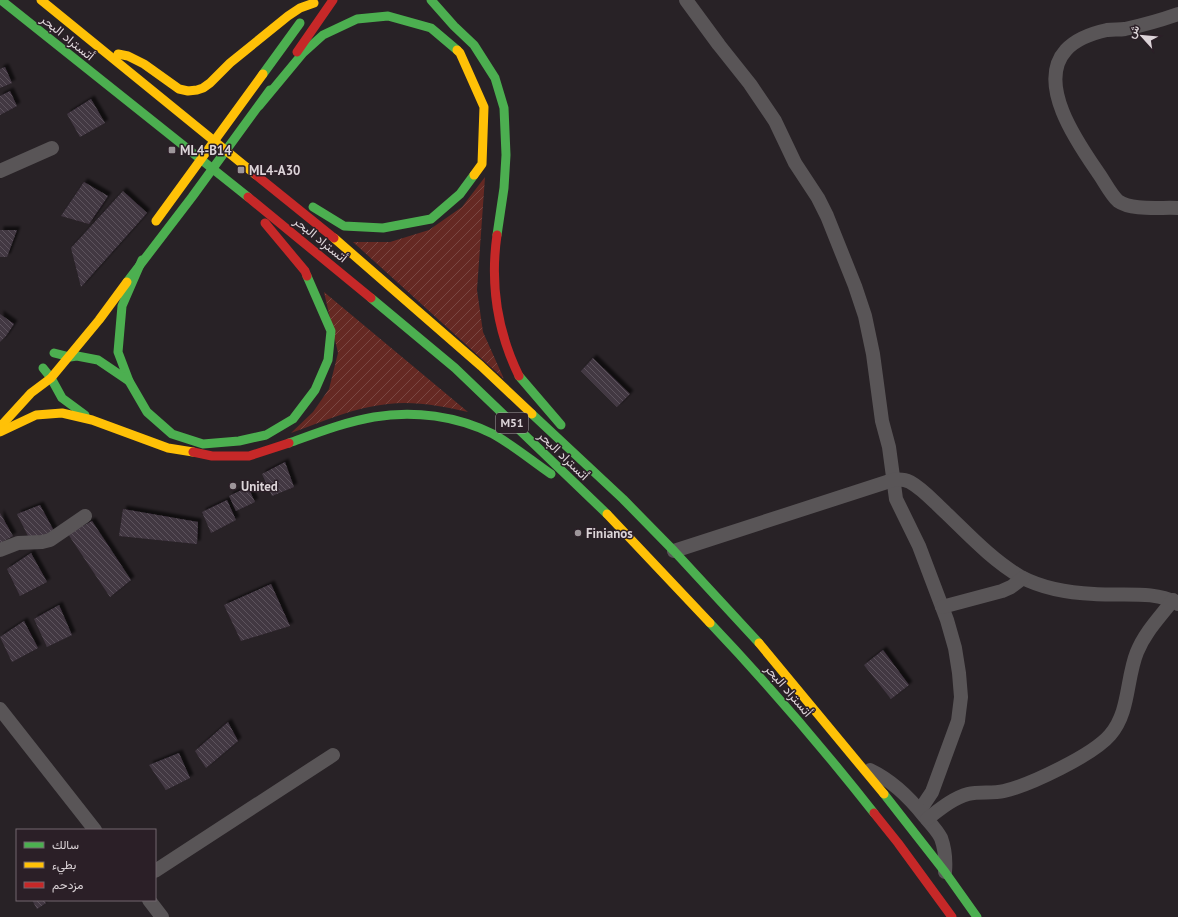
<svg xmlns="http://www.w3.org/2000/svg" width="1178" height="917" viewBox="0 0 1178 917" font-family="'PT Sans',Vazirmatn,sans-serif">
<defs>
<pattern id="garden-furrows" width="10" height="10" patternUnits="userSpaceOnUse"><rect width="10" height="10" fill="#652923"/><path d="M-1 1l2-2M0 10L10 0M9 11l2-2" fill="none" stroke="#7a4742"/></pattern>
<pattern id="building-back-hatch" width="6" height="6" patternUnits="userSpaceOnUse"><rect width="6" height="6" fill="#423743"/><path d="M-1 5l2 2M0 0l6 6M5-1l2 2" fill="none" stroke="#5d535d"/></pattern>
<filter id="shadow"><feDropShadow dx="3.5" dy="-3.5" stdDeviation="1" flood-color="#0009"/></filter>
</defs>
<rect width="100%" height="100%" fill="#282226"/>
<g fill="url(#garden-furrows)">
<polygon points="485,177 477,290 483,332 504,379 353,242 390,242 429,230 462,207"/>
<path d="M324 292 468 412C441 406 415 401 388 404 355 407 322 422 291 433L313 412 329 389 338 353Z"/>
</g>
<g fill="url(#building-back-hatch)" filter="url(#shadow)">
<polygon points="5,67 12,83 0,88 0,69"/>
<polygon points="10,91 17,106 0,115 0,96"/>
<polygon points="91,99 105,123 80,137 67,114"/>
<polygon points="84,182 108,196 89,224 61,216"/>
<polygon points="123,191 147,213 81,287 71,248"/>
<polygon points="0,230 17,230 7,257 0,257"/>
<polygon points="0,314 14,324 6,336 0,342"/>
<polygon points="593,358 630,394 617,407 581,371"/>
<polygon points="285,462 294,487 272,496 262,474"/>
<polygon points="248,487 255,502 236,511 229,496"/>
<polygon points="227,500 236,520 211,533 202,512"/>
<polygon points="40,505 54,531 31,542 17,514"/>
<polygon points="123,509 198,522 197,544 119,536"/>
<polygon points="0,513 13,536 0,543"/>
<polygon points="92,521 131,580 110,597 68,534"/>
<polygon points="31,553 47,582 20,596 7,569"/>
<polygon points="271,584 290,626 241,641 224,605"/>
<polygon points="59,605 72,635 47,647 34,619"/>
<polygon points="24,621 38,648 12,662 0,637"/>
<polygon points="883,650 909,685 891,699 864,665"/>
<polygon points="228,722 238,741 206,768 195,751"/>
<polygon points="179,753 190,778 166,790 149,765"/>
<polygon points="32,900 44,900 46,903 37,909"/>
</g>
<g fill="none" stroke-linecap="round" stroke-linejoin="round">
<g stroke="#595557" stroke-width="14">
<polyline points="686,0 719,45 750,84 775,121 795,163 818,198 827,216 855,286 865,316 873,354 882,421 889,447 896,499 919,546 947,620 955,648 959,673 961,697 958,721 932,792 920,810"/>
<path d="M1178 14C1161 20 1143 25 1125 29 1119 30 1113 29 1107 30 1093 33 1076 39 1066 50 1036 83 1077 142 1097 171 1103 179 1111 195 1118 201 1132 211 1161 207 1178 208"/>
<polyline points="0,171 52,148"/>
<polyline points="0,550 18,543 42,542 50,540 85,516"/>
<path d="M674 551 893 480C900 479 904 479 910 482 923 489 934 502 945 512 969 535 992 560 1021 577 1042 588 1071 593 1094 594 1118 596 1158 590 1178 604"/>
<polyline points="942,607 1002,591 1011,587 1023,578"/>
<polyline points="0,709 95,830"/>
<path d="M870 770C893 781 909 797 924 816 930 823 937 830 941 838 945 849 946 860 945 872"/>
<path d="M927 819C939 810 953 798 968 794 980 791 992 794 1004 791 1030 785 1093 755 1110 735 1130 712 1126 679 1137 652 1145 632 1160 617 1173 600"/>
<polyline points="155,871 333,755"/>
<polyline points="149,900 162,917"/>
</g>
<g stroke="#4caf50" stroke-width="9">
<polyline points="1,0 248,197"/>
<polyline points="431,0 454,26 474,45 495,78 504,108 506,155 504,188 497,235"/>
<polyline points="263,74 300,23"/>
<polyline points="259,106 303,53 323,35 357,19 388,16 431,28 457,50"/>
<polyline points="313,207 344,226 383,228 431,219 460,194 474,175"/>
<polyline points="142,260 122,306 118,352 129,381 147,412 172,434 203,444 239,441 266,435 293,419 315,390 328,360 331,331 307,276"/>
<polyline points="127,282 192,197 270,90"/>
<polyline points="371,298 455,368 607,514"/>
<polyline points="54,353 70,357 77,356 98,360 129,381"/>
<polyline points="43,368 51,378 62,398 85,415"/>
<polyline points="519,376 561,425"/>
<polyline points="532,414 623,499 674,551 759,643"/>
<path d="M289 443C317 433 345 422 374 417 414 410 457 416 493 434 513 445 532 461 551 474"/>
<path d="M710 623C768 684 822 747 874 813"/>
<polyline points="884,794 945,872 977,917"/>
</g>
<g stroke="#ffc107" stroke-width="9">
<polyline points="41,0 256,175"/>
<polyline points="457,50 460,53 484,107 482,164 474,175"/>
<polyline points="118,54 128,56 144,64 179,89 188,91 197,90 203,88 210,83 230,63 288,16 300,8 314,3"/>
<polyline points="156,221 263,74"/>
<polyline points="334,238 481,366 532,414"/>
<polyline points="0,427 31,393 51,378 99,320 127,282"/>
<polyline points="0,432 36,415 62,413 92,420 168,448 193,452"/>
<polyline points="607,514 710,623"/>
<polyline points="759,643 884,794"/>
</g>
<g stroke="#c62828" stroke-width="9">
<polyline points="297,52 333,0"/>
<polyline points="256,175 334,238"/>
<polyline points="248,197 371,298"/>
<polyline points="265,223 305,271 307,276"/>
<path d="M497 235C490 284 497 331 519 376"/>
<polyline points="193,452 212,456 249,456 289,443"/>
<polyline points="874,813 898,843 952,917"/>
</g>
</g>
<g fill="#9d969a" stroke="#2b1f27" stroke-width="1.5">
<rect x="168" y="146" width="8" height="8" rx="2"/>
<rect x="237" y="166" width="8" height="8" rx="2"/>
<circle cx="233" cy="486" r="4"/>
<circle cx="578" cy="533" r="4"/>
</g>
<g text-anchor="middle" stroke-width="3" stroke-linejoin="round" paint-order="stroke">
<rect fill="#2b1f27" stroke="#a79ea3" stroke-width="1" x="496" y="413" width="32" height="20" rx="3"/>
<g font-size="12" font-weight="bold" fill="#dcd4d8">
<text x="512" y="427">M51</text>
</g>
<g font-size="13" fill="#dcd4d8" stroke="#2b1f27">
<text transform="translate(68 37) rotate(39)" y="5">أتستراد البحر</text>
<text transform="translate(321 239) rotate(39)" y="5">أتستراد البحر</text>
<text transform="translate(564 455) rotate(44)" y="5">أتستراد البحر</text>
<text transform="translate(789 690) rotate(49)" y="5">أتستراد البحر</text>
</g>
<g font-size="13" font-weight="bold" fill="#dcd4d8" stroke="#2b1f27" text-anchor="start">
<text x="180" y="155">ML4-B14</text>
<text x="249" y="175">ML4-A30</text>
<text x="241" y="491">United</text>
<text x="586" y="538">Finianos</text>
</g>
</g>
<rect x="16" y="829" width="140" height="72" fill="#2b1f27" stroke="#72676e"/>
<rect x="24" y="842" width="20" height="6" fill="#4caf50" stroke="#72676e"/>
<text x="52" y="849" font-size="12" fill="#dcd4d8">سالك</text>
<rect x="24" y="862" width="20" height="6" fill="#ffc107" stroke="#72676e"/>
<text x="52" y="869" font-size="12" fill="#dcd4d8">بطيء</text>
<rect x="24" y="882" width="20" height="6" fill="#c62828" stroke="#72676e"/>
<text x="52" y="889" font-size="12" fill="#dcd4d8">مزدحم</text>
<g transform="translate(1142 36) rotate(297)" stroke="#2b1f27" stroke-width="3" paint-order="stroke">
<path d="M0-3L7 15L0 10L-7 15Z" fill="#dcd4d8"/>
<text y="-6" font-size="11" font-weight="bold" text-anchor="middle" fill="#dcd4d8">ش</text>
</g>
</svg>
